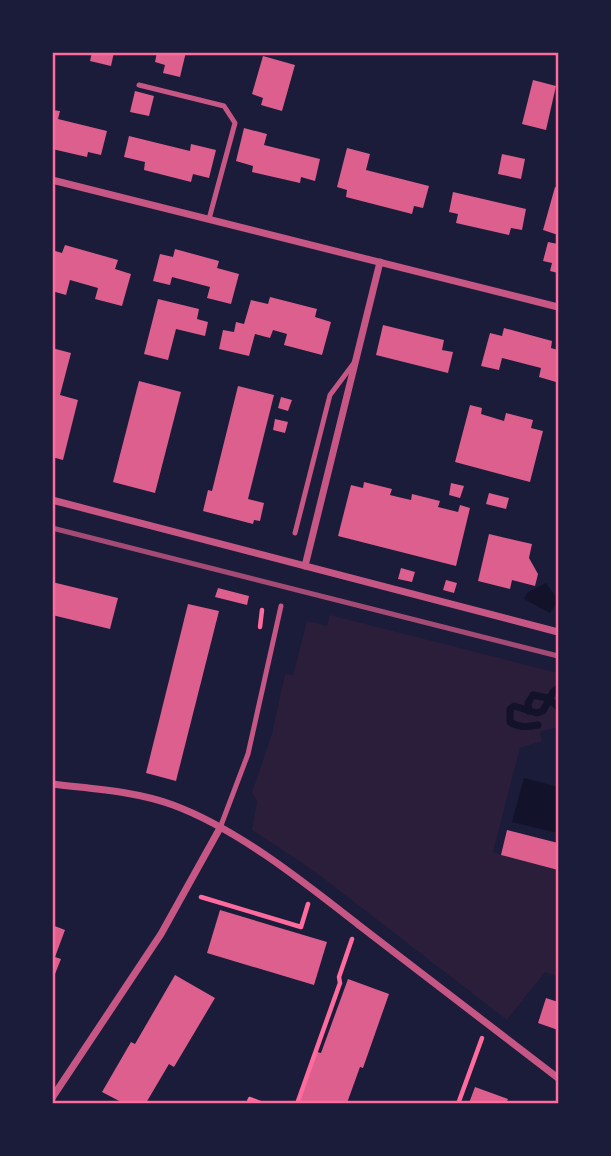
<svg xmlns="http://www.w3.org/2000/svg" width="611" height="1156" viewBox="0 0 611 1156" font-family="'Varela Round',sans-serif">
<rect width="100%" height="100%" fill="#1b1b3a"/>
<polygon fill="#2a1e3b" points="330,615 558,673 558,727 540,732 542,741 520,748 493,852 501,855 507,830 558,843 558,977 545,972 507,1020 314,871 252,830 257,802 252,792 272,734 285,674 293,675 307,621 327,626"/>
<g fill="#12122b">
<polygon points="546,583 558,600 550,613 524,599 527,593"/>
<polygon points="524,778 558,787 558,833 512,822"/>
</g>
<g fill="none" stroke-linecap="round" stroke-linejoin="round">
<g stroke="#12122b" stroke-width="7">
<polyline points="529,711 528,703 533,695 548,698 558,707"/>
<path d="M538 725C528 727 519 728 510 722V709L514 706 537 713 543 711 553 692 558 688"/>
</g>
</g>
<g fill="#dd5f8e">
<polygon points="92,52 114,52 111,66 90,61"/>
<polygon points="157,52 186,52 180,77 163,73 165,65 155,62"/>
<polygon points="263,56 295,65 282,111 261,105 263,98 252,94"/>
<polygon points="533,80 556,86 546,130 522,124"/>
<polygon points="135,91 154,96 149,116 130,112"/>
<polygon points="52,110 60,111 58,119 107,131 101,155 88,152 87,157 52,149"/>
<polygon points="244,128 267,134 264,145 320,159 315,181 301,177 300,183 252,172 253,166 236,161"/>
<polygon points="129,136 190,151 191,144 216,150 209,178 193,174 191,182 144,170 145,162 124,157"/>
<polygon points="347,148 370,154 366,170 429,186 423,208 414,206 412,214 346,197 347,190 337,187"/>
<polygon points="502,154 525,159 521,179 498,174"/>
<polygon points="555,187 558,188 558,235 543,230"/>
<polygon points="453,192 526,209 522,230 511,228 509,235 456,223 458,214 449,212"/>
<polygon points="548,242 558,244 558,273 550,271 552,263 543,261"/>
<polygon points="65,245 118,260 115,269 131,274 122,306 95,299 98,288 70,280 66,295 52,291 52,250 62,253"/>
<polygon points="175,249 219,261 217,268 239,274 231,304 207,298 210,287 172,277 170,285 153,281 160,254 173,257"/>
<polygon points="270,297 317,309 315,317 331,322 322,355 284,345 287,334 273,330 270,338 255,334 249,356 219,349 223,330 234,332 236,322 244,324 251,300 268,304"/>
<polygon points="158,299 199,309 197,319 208,322 205,336 176,329 168,360 144,354"/>
<polygon points="383,325 444,340 442,350 453,352 448,373 376,355"/>
<polygon points="504,328 552,341 551,348 558,350 558,372 556,382 539,377 541,368 502,358 499,370 481,366 490,333 502,336"/>
<polygon points="52,348 71,353 60,395 78,400 63,460 52,457"/>
<polygon points="139,381 181,392 155,493 113,482"/>
<polygon points="238,386 274,395 248,499 264,503 260,521 254,520 253,524 203,511 208,490 212,491"/>
<polygon points="281,397 292,400 288,411 278,408"/>
<polygon points="470,405 482,408 481,414 504,421 506,413 533,420 531,428 543,431 530,482 455,462"/>
<polygon points="275,419 288,422 285,433 273,430"/>
<polygon points="364,482 392,489 390,495 398,497 411,500 412,494 440,501 438,507 458,512 460,505 470,508 456,566 338,536 351,485 363,488"/>
<polygon points="451,483 464,486 460,498 449,495"/>
<polygon points="489,493 509,498 506,509 486,504"/>
<polygon points="489,534 532,544 529,558 538,574 535,586 512,580 510,589 478,581"/>
<polygon points="401,568 415,572 412,582 398,579"/>
<polygon points="446,580 457,583 454,593 443,590"/>
<polygon points="52,582 118,598 110,629 52,615"/>
<polygon points="218,588 249,596 247,605 215,597"/>
<polygon points="188,604 219,611 176,781 146,773"/>
<polygon points="507,830 558,843 558,870 501,855"/>
<polygon points="220,910 327,942 314,985 207,953"/>
<polygon points="52,925 65,930 55,957 61,959 53,979"/>
<polygon points="175,975 215,998 174,1067 169,1064 146,1103 123,1103 102,1092 131,1042 135,1044"/>
<polygon points="348,979 389,994 363,1068 360,1067 347,1103 299,1103 317,1052 321,1053"/>
<polygon points="546,998 558,1002 558,1030 538,1023"/>
<polygon points="475,1087 508,1099 506,1103 469,1103"/>
</g>
<g fill="none" stroke-linecap="round" stroke-linejoin="round">
<g stroke="#ff6b9d" stroke-width="4.5">
<polyline points="260,627 262,610"/>
<polyline points="201,897 301,927 308,904"/>
<polyline points="248,1104 250,1099 263,1104"/>
<polyline points="297,1104 340,983 339,977 352,939"/>
<polyline points="458,1104 482,1038"/>
</g>
<g stroke="#c65784" stroke-width="5">
<polyline points="139,85 224,106 235,123 209,219"/>
<polyline points="295,533 330,395 354,363"/>
<polyline points="220,828 248,754 281,606"/>
</g>
<g stroke="#c65784" stroke-width="7">
<polyline points="52,180 558,307"/>
<polyline points="52,500 558,632"/>
<polyline points="305,566 380,262"/>
<path d="M52 784C93 789 135 791 173 805 238 829 305 883 360 926 426 977 492 1027 558 1078"/>
<polyline points="52,1098 161,934 220,828"/>
</g>
<polyline stroke="#a44b75" stroke-width="5" points="52,528 558,656"/>
</g>
<rect width="611" height="1156" fill="none" stroke="#1b1b3a" stroke-width="108"/>
<rect x="54" y="54" width="503" height="1048" fill="none" stroke="#ff6b9d" stroke-width="2.5"/>
</svg>
